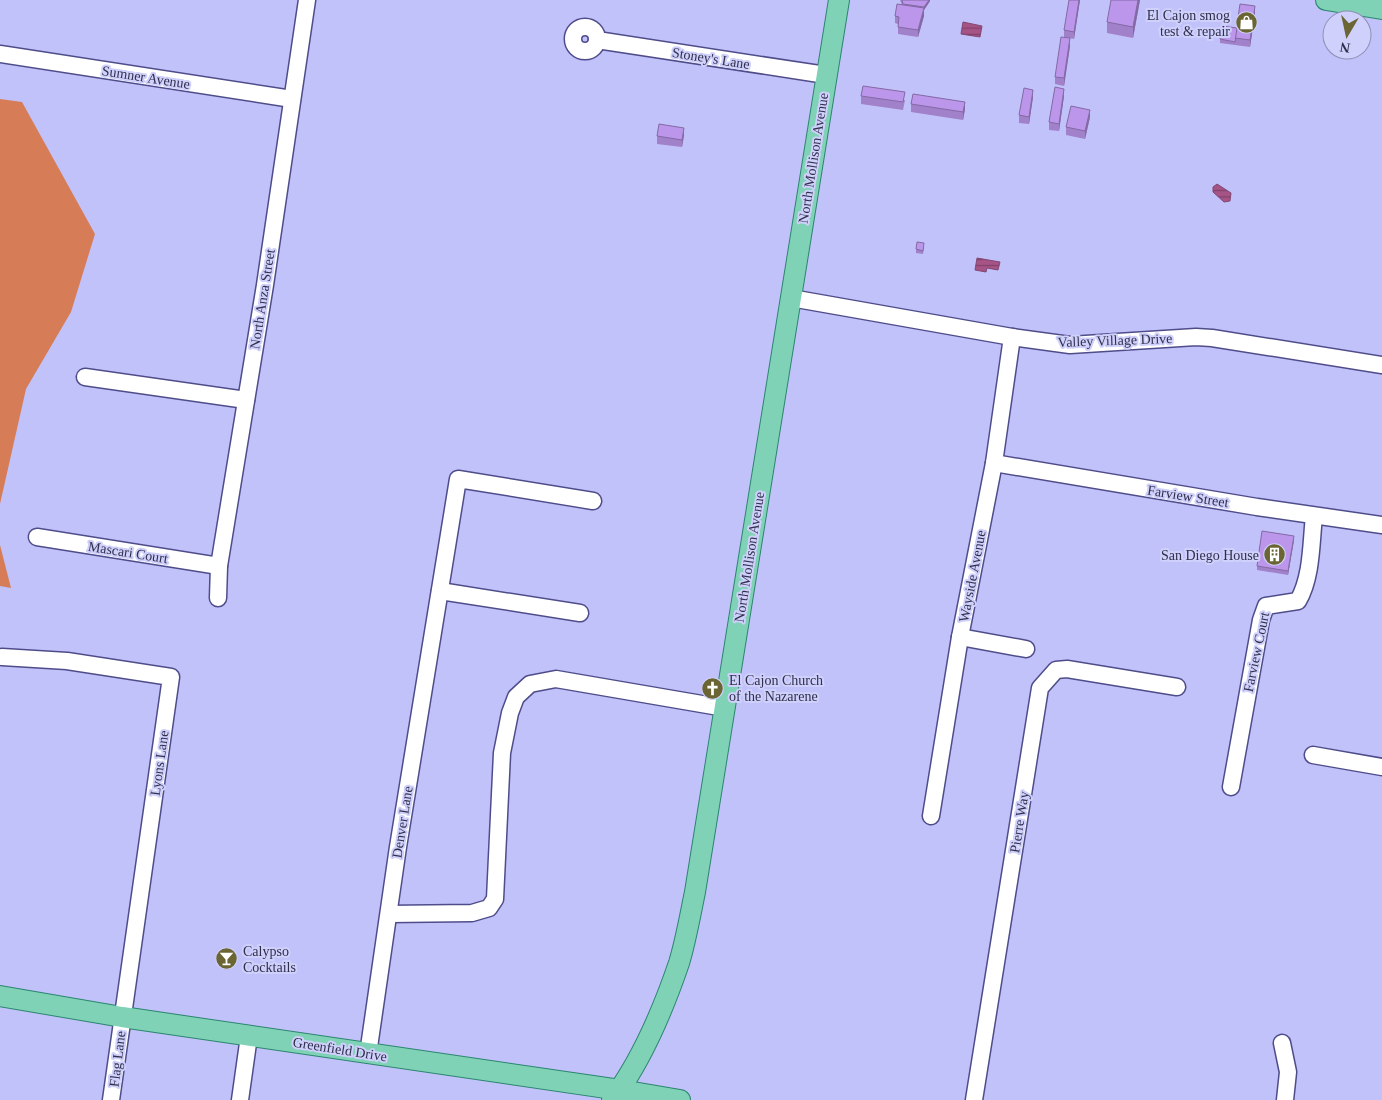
<svg xmlns="http://www.w3.org/2000/svg" width="1382" height="1100" viewBox="0 0 1382 1100" font-family="'Times New Roman',serif">
<defs>
<pattern id="water-rules" width="6" height="5" patternUnits="userSpaceOnUse" patternTransform="scale(1.25)"><rect width="6" height="5" fill="#a65386"/><path d="M0 2.5h6" fill="none" stroke="#80426a"/></pattern>
</defs>
<rect width="100%" height="100%" fill="#c1c2fa"/>
<g fill="#d67d57">
<polygon points="0,99 22,102 95,234 71,312 26,389 0,504"/>
<polygon points="0,545 11,588 0,586"/>
</g>
<g fill="url(#water-rules)" stroke="#834874">
<polygon points="963,22 982,26 980,37 961,34"/>
<polygon points="1217,184 1231,193 1230,201 1224,202 1213,192 1213,187"/>
<polygon points="977,258 1000,262 998,270 987,268 986,272 975,270"/>
</g>
<g fill="none" stroke-linecap="round" stroke-linejoin="round">
<defs>
<g id="minor">
<circle cx="585" cy="39" r="12"/>
<polyline points="597,40 826,75"/>
<polyline points="0,54 292,99"/>
<polyline points="791,298 1012,337 1070,345 1196,337 1212,338 1382,365"/>
<polyline points="85,377 246,400"/>
<polyline points="994,463 1257,507 1382,525"/>
<polyline points="37,537 219,566"/>
<polyline points="440,591 580,613"/>
<polyline points="218,598 219,566 265,285 307,0"/>
<polyline points="960,637 1026,649"/>
<polyline points="2,657 67,661 171,677 111,1100"/>
<polyline points="1313,755 1382,767"/>
<path d="M1231 787 1261 620 1266 606 1298 601C1312 577 1311 543 1314 516"/>
<polyline points="931,816 960,637 994,463 1012,337"/>
<polyline points="389,914 472,913 489,908 495,899 502,753 510,713 516,697 530,684 556,679 725,708"/>
<polyline points="1282,1043 1288,1072 1285,1100"/>
<polyline points="368,1054 398,847 458,479 593,501"/>
<polyline points="240,1100 249,1036"/>
<polyline points="974,1100 1040,688 1056,670 1067,669 1177,687"/>
</g>
<g id="major">
<polyline points="1326,0 1382,9"/>
<polyline points="0,996 122,1017 620,1090 680,1100"/>
<path d="M612 1100C642 1060 663 1010 679 963 686 940 690 916 695 892L839 0"/>
</g>
</defs>
<use href="#minor" stroke="#4f4c8a" stroke-width="19"/>
<use href="#major" stroke="#2b856f" stroke-width="22"/>
<use href="#minor" stroke="#fff" stroke-width="16"/>
<use href="#major" stroke="#7fd2b5" stroke-width="20"/>
</g>
<g fill="#a181c9">
<polygon points="900,0 930,0 930,1 924,10 924,16 918,37 898,34 898,24 895,23 895,16 902,5"/>
<polygon points="1080,0 1074,39 1064,37 1064,30"/>
<polygon points="1140,0 1133,38 1107,33 1107,22"/>
<polygon points="1255,14 1250,47 1220,43 1220,39 1237,28"/>
<polygon points="1070,46 1064,86 1055,84 1055,77"/>
<polygon points="861,96 905,100 903,110 861,104"/>
<polygon points="1064,96 1059,131 1049,130 1049,122"/>
<polygon points="1033,97 1029,124 1019,123 1019,115"/>
<polygon points="911,104 965,109 963,120 911,112"/>
<polygon points="1090,117 1085,139 1066,135 1066,127"/>
<polygon points="684,135 682,147 657,144 657,136"/>
<polygon points="924,247 923,254 916,253 916,249"/>
<polygon points="1294,540 1288,575 1257,570 1257,566"/>
</g>
<g fill="#8369a4">
<polygon points="929,0 930,0 930,1 924,10 924,7"/>
<polygon points="1079,0 1080,0 1074,39 1074,32"/>
<polygon points="1138,0 1140,0 1133,38 1133,27"/>
<polygon points="1255,6 1255,14 1250,47 1250,40"/>
<polygon points="924,8 924,16 918,37 918,30"/>
<polygon points="1070,38 1070,46 1064,86 1064,78"/>
<polygon points="1064,89 1064,96 1059,131 1059,124"/>
<polygon points="1033,90 1033,97 1029,124 1029,117"/>
<polygon points="965,102 965,109 963,120 963,112"/>
<polygon points="1090,110 1090,117 1085,139 1085,131"/>
<polygon points="684,128 684,135 682,147 682,140"/>
<polygon points="1294,536 1294,540 1288,575 1288,571"/>
</g>
<g fill="#bb96ea" stroke="#8369a4">
<polygon points="902,0 929,0 924,7 903,4"/>
<polygon points="1069,0 1079,0 1074,32 1064,30"/>
<polygon points="1111,0 1138,0 1133,27 1107,22"/>
<polygon points="897,4 924,8 918,30 898,27 899,17 895,16"/>
<polygon points="1240,4 1255,6 1250,40 1235,38"/>
<polygon points="1222,26 1237,28 1235,42 1220,39"/>
<polygon points="1061,37 1070,38 1064,78 1055,77"/>
<polygon points="863,86 905,92 903,102 861,96"/>
<polygon points="1055,87 1064,89 1059,124 1049,122"/>
<polygon points="1024,88 1033,90 1029,117 1019,115"/>
<polygon points="913,94 965,102 963,112 911,104"/>
<polygon points="1071,106 1090,110 1085,131 1066,127"/>
<polygon points="659,124 684,128 682,140 657,136"/>
<polygon points="917,242 924,243 923,251 916,249"/>
<polygon points="1262,531 1294,536 1288,571 1257,566"/>
</g>
<defs>
<symbol id="shop-disc" viewBox="-11 -11 22 22"><circle r="9.5" fill="#6a6532" stroke="#cfd0fb"/><path d="M-5-2.5h2.3a2.7 3.5 0 0 1 5.4 0H5L5.5 6h-11ZM-1.5-2.5h3a1.5 2.3 0 0 0-3 0Z" fill="#fff"/></symbol>
<symbol id="building-disc" viewBox="-11 -11 22 22"><circle r="9.5" fill="#6a6532" stroke="#cfd0fb"/><path d="M-4-6H4V6H1V3H-1V6H-4ZM-2.5-4.3h1.7v1.8h-1.7ZM.8-4.3h1.7v1.8H.8ZM-2.5-1h1.7V.8h-1.7ZM.8-1h1.7V.8H.8Z" fill="#fff"/></symbol>
<symbol id="church-disc" viewBox="-11 -11 22 22"><circle r="9.5" fill="#6a6532" stroke="#cfd0fb"/><path d="M-1.2-6h2.4v3.5h3.3v2.4h-3.3V6h-2.4V-.1h-3.3v-2.4h3.3Z" fill="#fff"/></symbol>
<symbol id="bar-disc" viewBox="-11 -11 22 22"><circle r="9.5" fill="#6a6532" stroke="#cfd0fb"/><path d="M-6-5H6L.8 .8V4.5H3.5V6h-7V4.5H-.8V.8Z" fill="#fff"/></symbol>
</defs>
<g fill-rule="evenodd">
<use href="#shop-disc" x="1234" y="10" width="25" height="25"/>
<use href="#building-disc" x="1262" y="542" width="25" height="25"/>
<use href="#church-disc" x="700" y="676" width="25" height="25"/>
<use href="#bar-disc" x="214" y="946" width="25" height="25"/>
</g>
<g text-anchor="middle" stroke-width="4" stroke-linejoin="round" paint-order="stroke">
<g font-size="14" fill="#302f4b" stroke="#cfd0fb" text-anchor="end">
<text x="1230" y="20">El Cajon smog<tspan x="1230" dy="16">test &amp; repair</tspan></text>
<text x="1259" y="560">San Diego House</text>
<text x="729" y="685" text-anchor="start">El Cajon Church<tspan x="729" dy="16">of the Nazarene</tspan></text>
<text x="243" y="956" text-anchor="start">Calypso<tspan x="243" dy="16">Cocktails</tspan></text>
</g>
<g font-size="14" fill="#302f4b" stroke="#cfd0fb">
<text transform="translate(711 58) rotate(9)" y="5">Stoney's Lane</text>
<text transform="translate(146 77) rotate(9)" y="5">Sumner Avenue</text>
<text transform="translate(813 158) rotate(-81)" y="5">North Mollison Avenue</text>
<text transform="translate(262 299) rotate(-81)" y="5">North Anza Street</text>
<text transform="translate(1115 340) rotate(-2)" y="5">Valley Village Drive</text>
<text transform="translate(1188 496) rotate(9)" y="5">Farview Street</text>
<text transform="translate(128 552) rotate(9)" y="5">Mascari Court</text>
<text transform="translate(749 557) rotate(-81)" y="5">North Mollison Avenue</text>
<text transform="translate(972 576) rotate(-79)" y="5">Wayside Avenue</text>
<text transform="translate(1256 652) rotate(-78)" y="5">Farview Court</text>
<text transform="translate(159 763) rotate(-82)" y="5">Lyons Lane</text>
<text transform="translate(402 822) rotate(-81)" y="5">Denver Lane</text>
<text transform="translate(1019 822) rotate(-81)" y="5">Pierre Way</text>
<text transform="translate(340 1049) rotate(9)" y="5">Greenfield Drive</text>
<text transform="translate(117 1059) rotate(-83)" y="5">Flag Lane</text>
</g>
</g>
<g transform="translate(1347 35) rotate(189)"><circle r="24" fill="#cfd0fb" stroke="#8f90b5"/>
<path d="M0-4L9 19L0 12L-9 19Z" fill="#6a6532"/>
<text y="-8" font-size="14" font-weight="bold" text-anchor="middle" fill="#302f4b">N</text>
</g>
</svg>
